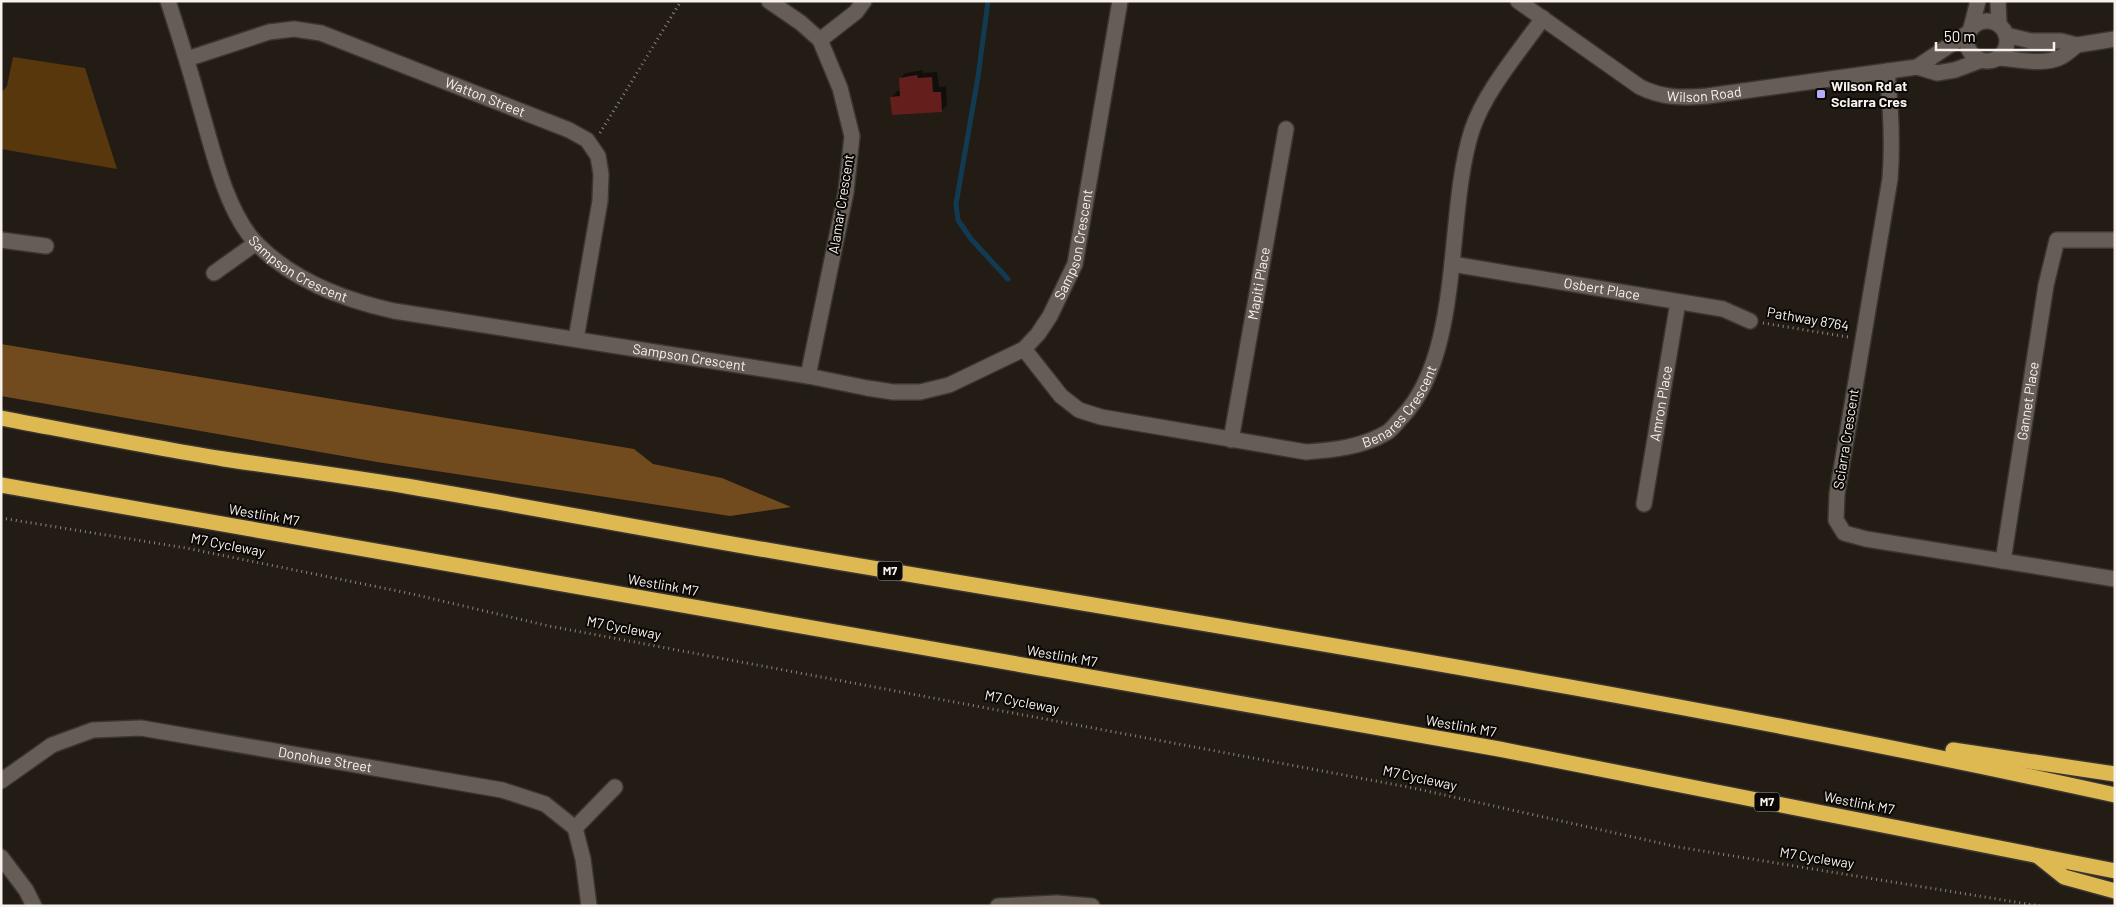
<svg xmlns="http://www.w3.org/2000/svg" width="2116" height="907" viewBox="0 0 2116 907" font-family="Barlow,sans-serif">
<rect width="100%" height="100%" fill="#221c15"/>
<polygon fill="#58370d" points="13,57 85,68 117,169 1,149 1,93 7,86"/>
<polygon fill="#714b1d" points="1,344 634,449 653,464 722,478 791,507 730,516 377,462 1,396"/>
<polygon fill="#0007" points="923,70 923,73 937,72 939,87 946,86 947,105 942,110 892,97 897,91 901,91 900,78 906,73"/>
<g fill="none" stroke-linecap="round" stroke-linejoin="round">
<polyline stroke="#113b52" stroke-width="5" points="988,1 978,77 956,204 958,220 971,239 1008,279"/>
</g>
<polygon fill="#641f1d" points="917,75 918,78 932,77 933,92 941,92 942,112 892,115 890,97 900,96 899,78"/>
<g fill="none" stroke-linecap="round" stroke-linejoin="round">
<defs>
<g id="street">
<path id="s1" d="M168 1C179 35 190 69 199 103 212 146 225 210 256 243 293 281 344 300 394 311L808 376 867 388 893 392H920L949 385 1024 349 1038 334 1050 316 1075 264 1120 1"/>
<polyline points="769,1 801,23 820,40 840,88 852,136 846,192 808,376"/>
<polyline points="820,40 856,12 864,1"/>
<path id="s2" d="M187 59 269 32 294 29 321 33 569 130 587 140 598 156 601 174 600 201 576 339"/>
<path d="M1887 71C1891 108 1893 142 1890 179L1837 494 1836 520 1844 533 1866 539 2115 579"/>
<polyline points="1,240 46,246"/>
<path id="s3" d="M1452 264 1723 309 1750 321"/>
<polyline points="214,273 256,243"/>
<path id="s4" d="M1024 349 1061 396 1079 410 1101 417 1306 452C1334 450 1362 447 1386 433 1392 430 1397 422 1402 417 1464 352 1445 213 1472 130 1485 91 1519 52 1543 18"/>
<path id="s5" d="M1231 440 1286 129"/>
<path id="s6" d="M1644 504 1678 302"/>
<path id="s7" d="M2003 561 2046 285 2057 240H2115"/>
<path id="s8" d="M1 781 52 745 93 730 141 728 502 790 545 804 575 828 583 859 589 906"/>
<polyline points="575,828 615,787"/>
<polyline points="1,857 26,890 34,906"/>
</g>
<g id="secondary">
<path id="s9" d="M1518 1 1640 87C1662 98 1683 98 1707 96L1917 67 1968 33"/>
<polyline points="1998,1 1999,25"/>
<circle cx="1987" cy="41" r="20"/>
<polyline points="1971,28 1978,1"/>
<polyline points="2006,35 2031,41 2061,41 2077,45 2115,39"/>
<path d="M1999 58C2018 59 2043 66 2061 57 2067 54 2072 49 2077 45"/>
<polyline points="1917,67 1937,73 1955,70 1979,61"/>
<polyline points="998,906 1057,903 1092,906"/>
</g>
<g id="highway">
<path d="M1 418C75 432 150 447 224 459 285 468 345 476 406 486 565 513 724 544 884 570 1295 639 1707 705 2115 795"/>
<polyline points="1,485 1499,749 2115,871"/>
<polyline points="1953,750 2115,774"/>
<polyline points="2039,857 2064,877 2115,891"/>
</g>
</defs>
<use href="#street" stroke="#3b3532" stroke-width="18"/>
<use href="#secondary" stroke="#3b3532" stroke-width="18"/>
<use href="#highway" stroke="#3b3532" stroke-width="18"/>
<g stroke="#89847e" stroke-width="3" stroke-dasharray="1 4" stroke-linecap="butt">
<polyline points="600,133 681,1"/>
<polyline points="1763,323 1848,337"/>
<polyline points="1,518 186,548 408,593 549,626 1413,788 1678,847 2040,906"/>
</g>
<use href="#street" stroke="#665e56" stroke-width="15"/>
<use href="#secondary" stroke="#665e56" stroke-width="15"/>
<use href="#highway" stroke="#deb851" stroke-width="15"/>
</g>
<rect fill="#b3adf9" stroke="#0a0705" stroke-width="2" x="1816" y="89" width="10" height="10" rx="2.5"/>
<g text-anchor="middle" stroke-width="4" stroke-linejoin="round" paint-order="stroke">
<g fill="#0a0705" stroke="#b0aca7" stroke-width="1">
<rect x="877.5" y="561.5" width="25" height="19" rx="4"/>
<rect x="1754.5" y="792.5" width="25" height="19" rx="4"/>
</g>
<g font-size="12" font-weight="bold" fill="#f7f2ed">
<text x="890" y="575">M7</text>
<text x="1767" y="806">M7</text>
</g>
<g font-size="14" font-weight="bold" fill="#f7f2ed" stroke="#0a0705" text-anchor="start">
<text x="1831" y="91">Wilson Rd at<tspan x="1831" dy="16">Sciarra Cres</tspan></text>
</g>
<g font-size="14" fill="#f7f2ed" stroke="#0a0705">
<text dy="5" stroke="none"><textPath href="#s9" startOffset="215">Wilson Road</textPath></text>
<text dy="5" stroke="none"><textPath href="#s2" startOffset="315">Watton Street</textPath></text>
<text transform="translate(841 204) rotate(-81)" y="5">Alamar Crescent</text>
<text dy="5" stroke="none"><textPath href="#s1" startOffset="1179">Sampson Crescent</textPath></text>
<text dy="5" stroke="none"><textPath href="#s1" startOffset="309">Sampson Crescent</textPath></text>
<text dy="5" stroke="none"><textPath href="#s5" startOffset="159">Mapiti Place</textPath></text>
<text dy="5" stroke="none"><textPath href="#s3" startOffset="152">Osbert Place</textPath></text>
<text transform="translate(1808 319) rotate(10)" y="5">Pathway 8764</text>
<text dy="5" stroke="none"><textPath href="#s1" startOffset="714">Sampson Crescent</textPath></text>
<text dy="5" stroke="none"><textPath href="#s7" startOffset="162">Gannet Place</textPath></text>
<text dy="5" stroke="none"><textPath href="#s4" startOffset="425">Benares Crescent</textPath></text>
<text dy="5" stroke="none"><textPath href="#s6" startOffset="102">Amron Place</textPath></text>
<text transform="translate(1846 439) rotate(-81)" y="5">Sciarra Crescent</text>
<text transform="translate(264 515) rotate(10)" y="5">Westlink M7</text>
<text transform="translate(228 545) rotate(11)" y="5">M7 Cycleway</text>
<text transform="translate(663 585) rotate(10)" y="5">Westlink M7</text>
<text transform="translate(624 628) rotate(11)" y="5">M7 Cycleway</text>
<text transform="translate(1062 656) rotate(10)" y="5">Westlink M7</text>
<text transform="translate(1022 702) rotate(11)" y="5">M7 Cycleway</text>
<text transform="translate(1461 726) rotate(10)" y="5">Westlink M7</text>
<text dy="5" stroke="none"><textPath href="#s8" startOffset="341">Donohue Street</textPath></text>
<text transform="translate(1420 778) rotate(12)" y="5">M7 Cycleway</text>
<text transform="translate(1859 803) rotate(11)" y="5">Westlink M7</text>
<text transform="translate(1817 858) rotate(9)" y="5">M7 Cycleway</text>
</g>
</g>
<rect width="2116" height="907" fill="none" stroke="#f7f2ed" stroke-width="5"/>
<path d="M1936 42v8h118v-8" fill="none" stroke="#f7f2ed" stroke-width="2.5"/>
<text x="1944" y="42" font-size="15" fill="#f7f2ed" stroke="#0a0705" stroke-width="4" paint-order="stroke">50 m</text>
</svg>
